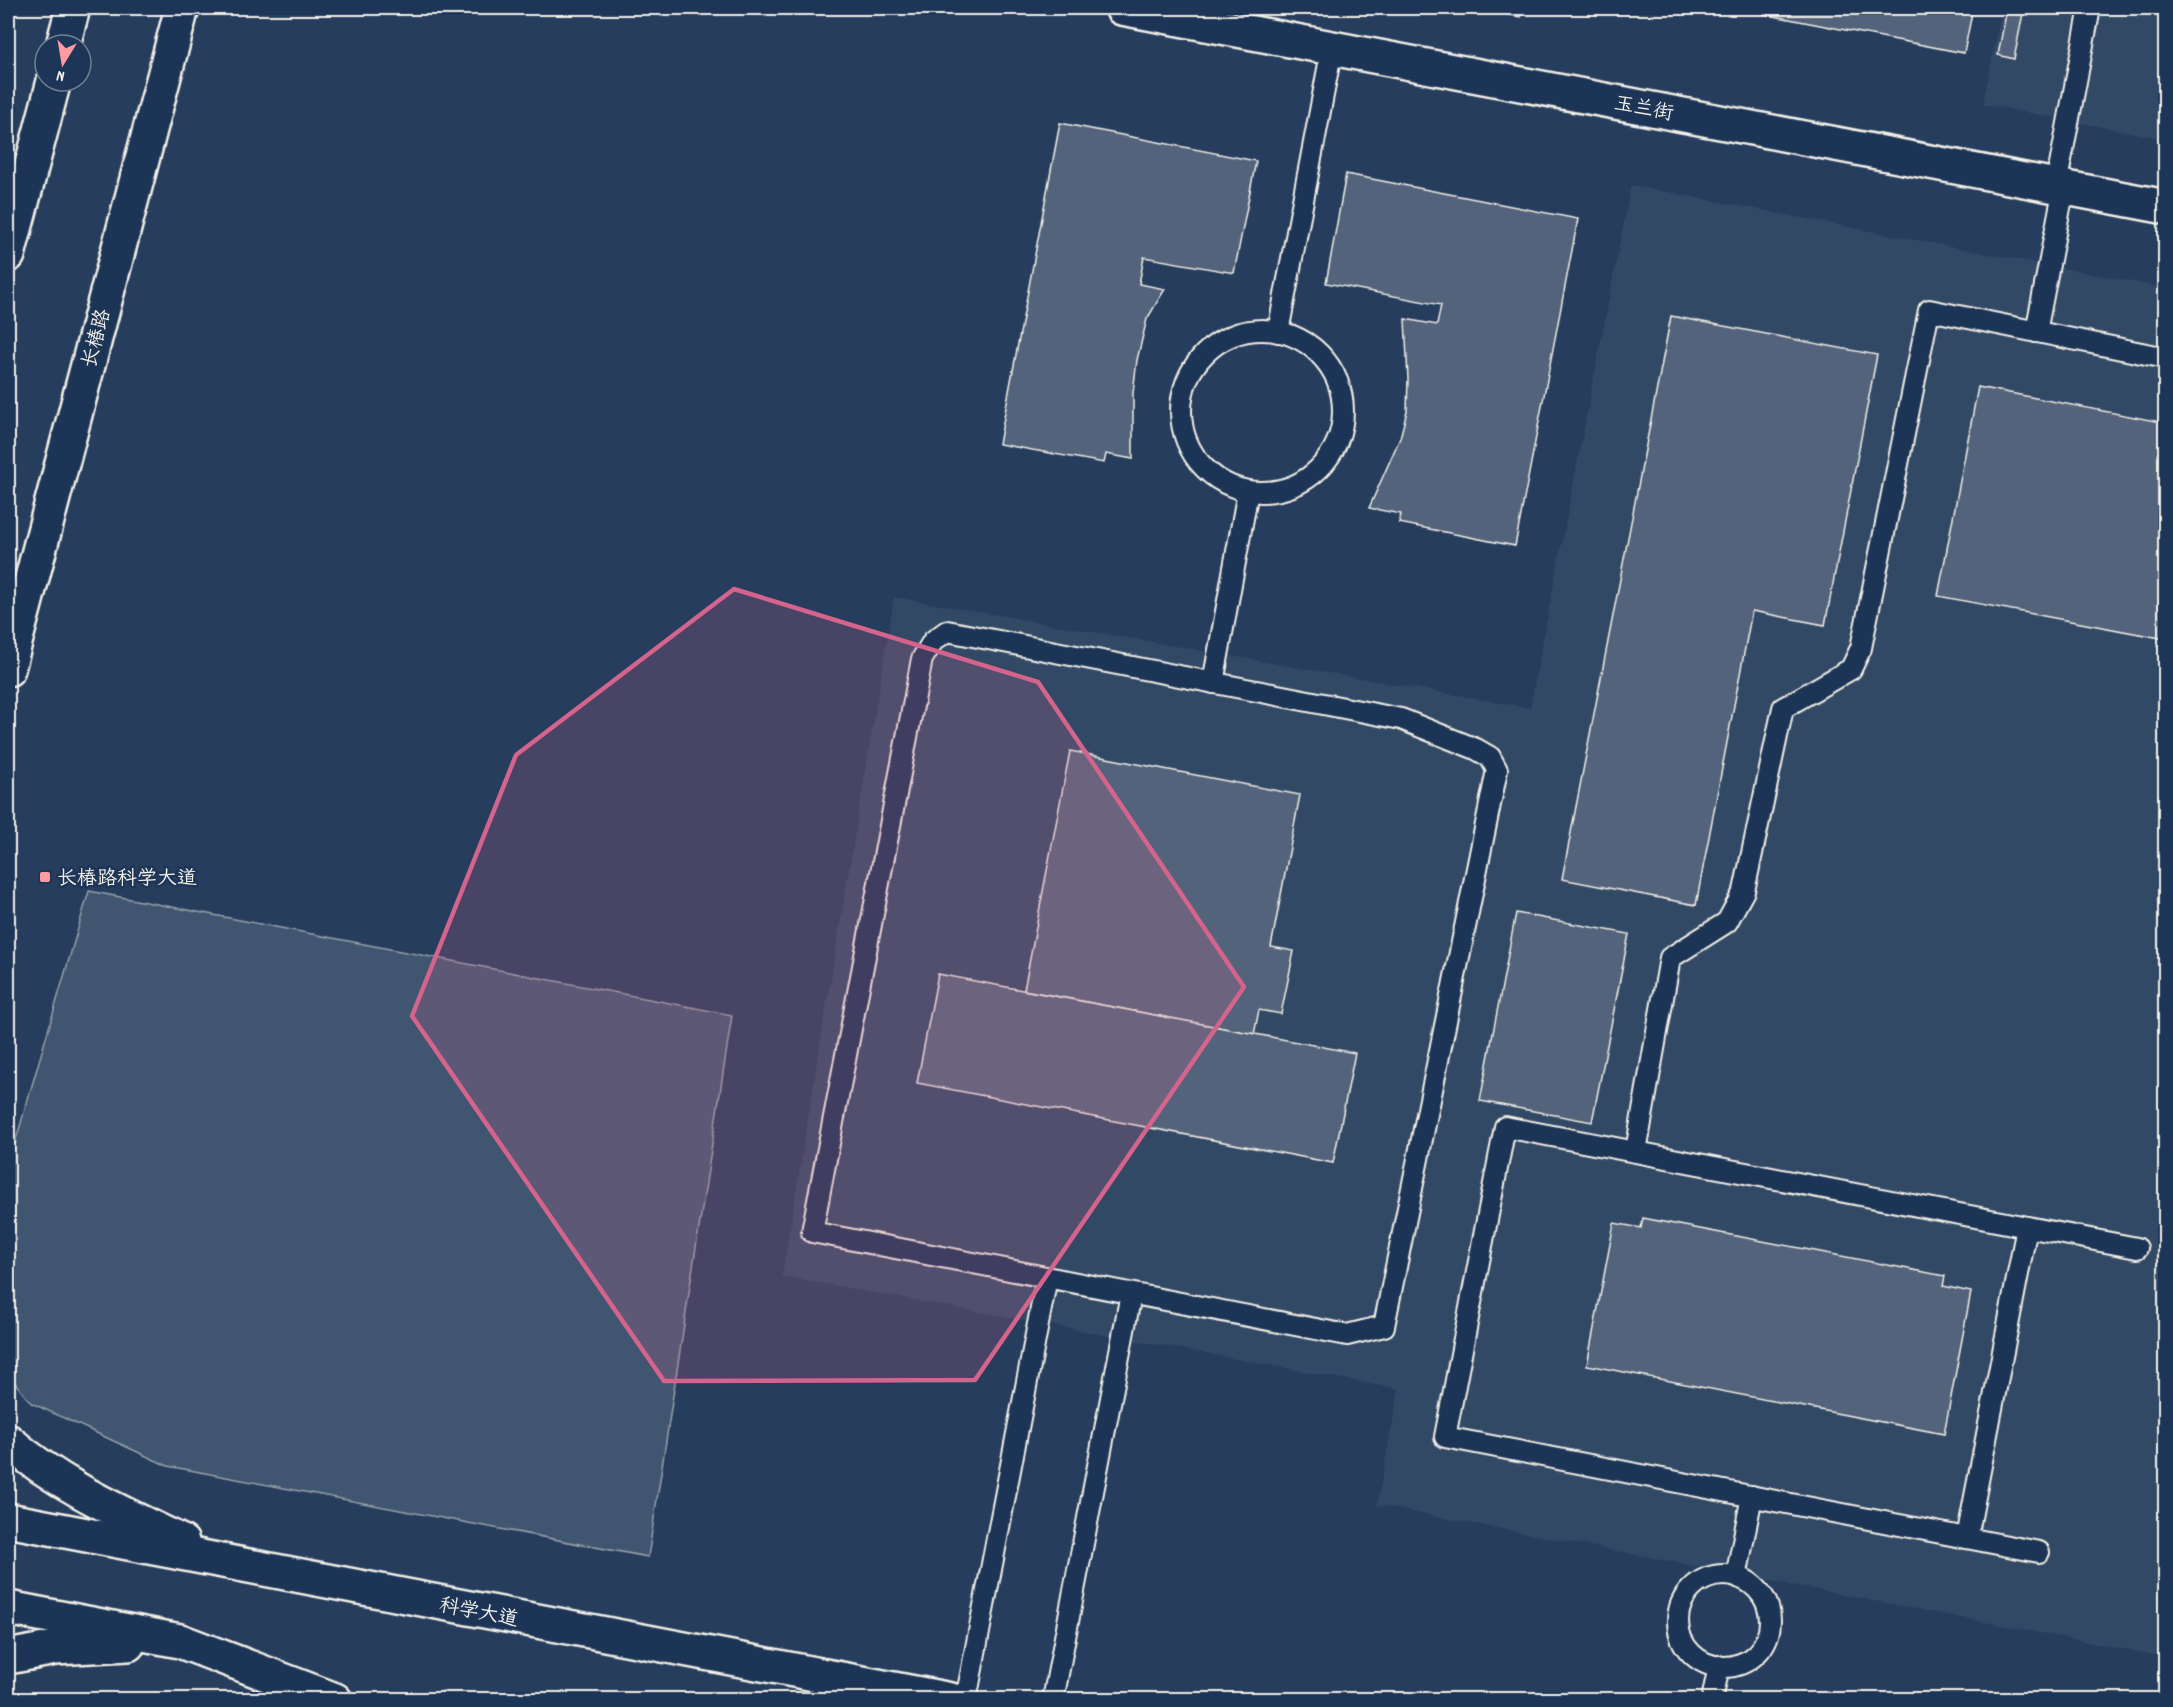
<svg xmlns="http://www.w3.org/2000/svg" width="2173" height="1707" viewBox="0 0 2173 1707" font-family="Dekko,'LXGW WenKai TC',sans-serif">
<rect width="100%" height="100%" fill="#263d5d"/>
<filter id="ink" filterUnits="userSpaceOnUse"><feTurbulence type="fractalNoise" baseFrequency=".0167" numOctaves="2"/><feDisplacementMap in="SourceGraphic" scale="12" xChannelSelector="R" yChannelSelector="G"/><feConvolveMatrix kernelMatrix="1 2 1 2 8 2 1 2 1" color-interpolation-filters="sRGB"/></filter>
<g filter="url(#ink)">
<g fill="#334966">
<polygon points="2002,8 2165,8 2165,139 1983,104"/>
<polygon points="1631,185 2165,288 2165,1657 1377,1505 1399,1389 782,1276 894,597 1530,708"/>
</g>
<polygon fill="#40546f" stroke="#9aa2ac" stroke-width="1.5" points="89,891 732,1015 648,1557 168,1466 31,1403 8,1374 8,1167"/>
<g fill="#52647b" stroke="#f4f1e8" stroke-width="1.5">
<polygon points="1468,8 1523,8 1521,17"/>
<polygon points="1764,8 1973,8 1964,53 1763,14"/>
<polygon points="2007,8 2024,8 2014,59 1998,55"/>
<polygon points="1060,123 1256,161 1234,273 1144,257 1139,284 1165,289 1147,319 1137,360 1133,393 1133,459 1106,454 1104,463 999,444"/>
<polygon points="1346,174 1578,219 1515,546 1399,523 1401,514 1369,508 1400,438 1407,411 1408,379 1405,319 1437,325 1441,305 1326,283"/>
<polygon points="1671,316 1877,355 1825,625 1752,611 1696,905 1562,879"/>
<polygon points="1978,387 2166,423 2166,639 1938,596"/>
<polygon points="1070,751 1300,795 1271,947 1294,951 1281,1014 1259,1010 1254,1034 1024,990"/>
<polygon points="1516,913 1629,934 1592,1122 1480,1101"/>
<polygon points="938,974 1355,1053 1333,1163 917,1083"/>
<polygon points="1643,1218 1945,1276 1943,1286 1971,1292 1944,1434 1587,1365 1614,1223 1641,1228"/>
</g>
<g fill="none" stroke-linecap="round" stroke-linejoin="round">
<defs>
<g id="lane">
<polyline points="2056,186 2090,8"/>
<circle cx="1262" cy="411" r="81"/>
<polyline points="1278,332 1332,48"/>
<polyline points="2036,332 2064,187"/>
<polygon points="947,631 1401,719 1476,749 1490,757 1497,770 1384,1326 1347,1335 812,1232 922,659 933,641"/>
<polyline points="1213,683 1248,491"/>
<polyline points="1636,1151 1670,958 1727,922 1744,891 1783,708 1851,669 1861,648 1929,310 2166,358"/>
<polyline points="1967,1538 2027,1227"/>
<polyline points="2039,1552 1445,1437 1505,1127 2137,1248"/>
<circle cx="1724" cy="1621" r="46"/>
<polyline points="1736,1577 1752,1496"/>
<polyline points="966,1700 1047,1277"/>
<polyline points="1053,1700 1131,1294"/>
<polyline points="1712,1700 1719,1666"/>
</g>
<polyline id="secondary" points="1122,8 2166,207"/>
<g id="primary">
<polyline points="63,45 73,8"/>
<polyline points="8,255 54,81"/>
<polyline points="8,669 182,8"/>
<path d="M8 1441C58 1485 122 1513 182 1542"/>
<polyline points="8,1520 951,1700"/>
<polyline points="8,1608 180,1641 335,1700"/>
<polyline points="8,1657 55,1648 128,1644"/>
</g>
</defs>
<use href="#lane" stroke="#f4f1e8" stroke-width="24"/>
<use href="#secondary" stroke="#f4f1e8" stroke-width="38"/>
<use href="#primary" stroke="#f4f1e8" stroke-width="38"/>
<use href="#lane" stroke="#1d3557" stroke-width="20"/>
<use href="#secondary" stroke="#1d3557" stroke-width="33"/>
<use href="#primary" stroke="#1d3557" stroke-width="33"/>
</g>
</g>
<path fill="#d4648c" fill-opacity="0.2" stroke="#d4648c" stroke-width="4.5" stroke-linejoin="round" d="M734 589 1038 682 1244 987 975 1380 664 1381 412 1016 516 755Z"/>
<rect fill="#ff9aa2" stroke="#1d3557" stroke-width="2" x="39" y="871" width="12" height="12" rx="3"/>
<g text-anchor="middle" stroke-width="5" stroke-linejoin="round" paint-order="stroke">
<g font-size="20" fill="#f4f1e8" stroke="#1d3557">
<text transform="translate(1644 107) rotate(11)" y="7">玉兰街</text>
<text transform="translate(95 338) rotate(-75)" y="7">长椿路</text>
<text transform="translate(479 1611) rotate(11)" y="7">科学大道</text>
</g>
<g font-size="20" fill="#f4f1e8" stroke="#1d3557" text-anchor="start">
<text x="57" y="884">长椿路科学大道</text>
</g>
</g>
<rect width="2173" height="1707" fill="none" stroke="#1d3557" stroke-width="30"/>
<rect x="15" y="15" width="2143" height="1677" fill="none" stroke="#f4f1e8" stroke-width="2" filter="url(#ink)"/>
<g transform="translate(63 63) rotate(191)"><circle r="28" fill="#1d3557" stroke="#738091" stroke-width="1.5"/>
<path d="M0-4.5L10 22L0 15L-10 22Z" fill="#ff9aa2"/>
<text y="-9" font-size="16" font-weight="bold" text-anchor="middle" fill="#f4f1e8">N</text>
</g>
</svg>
